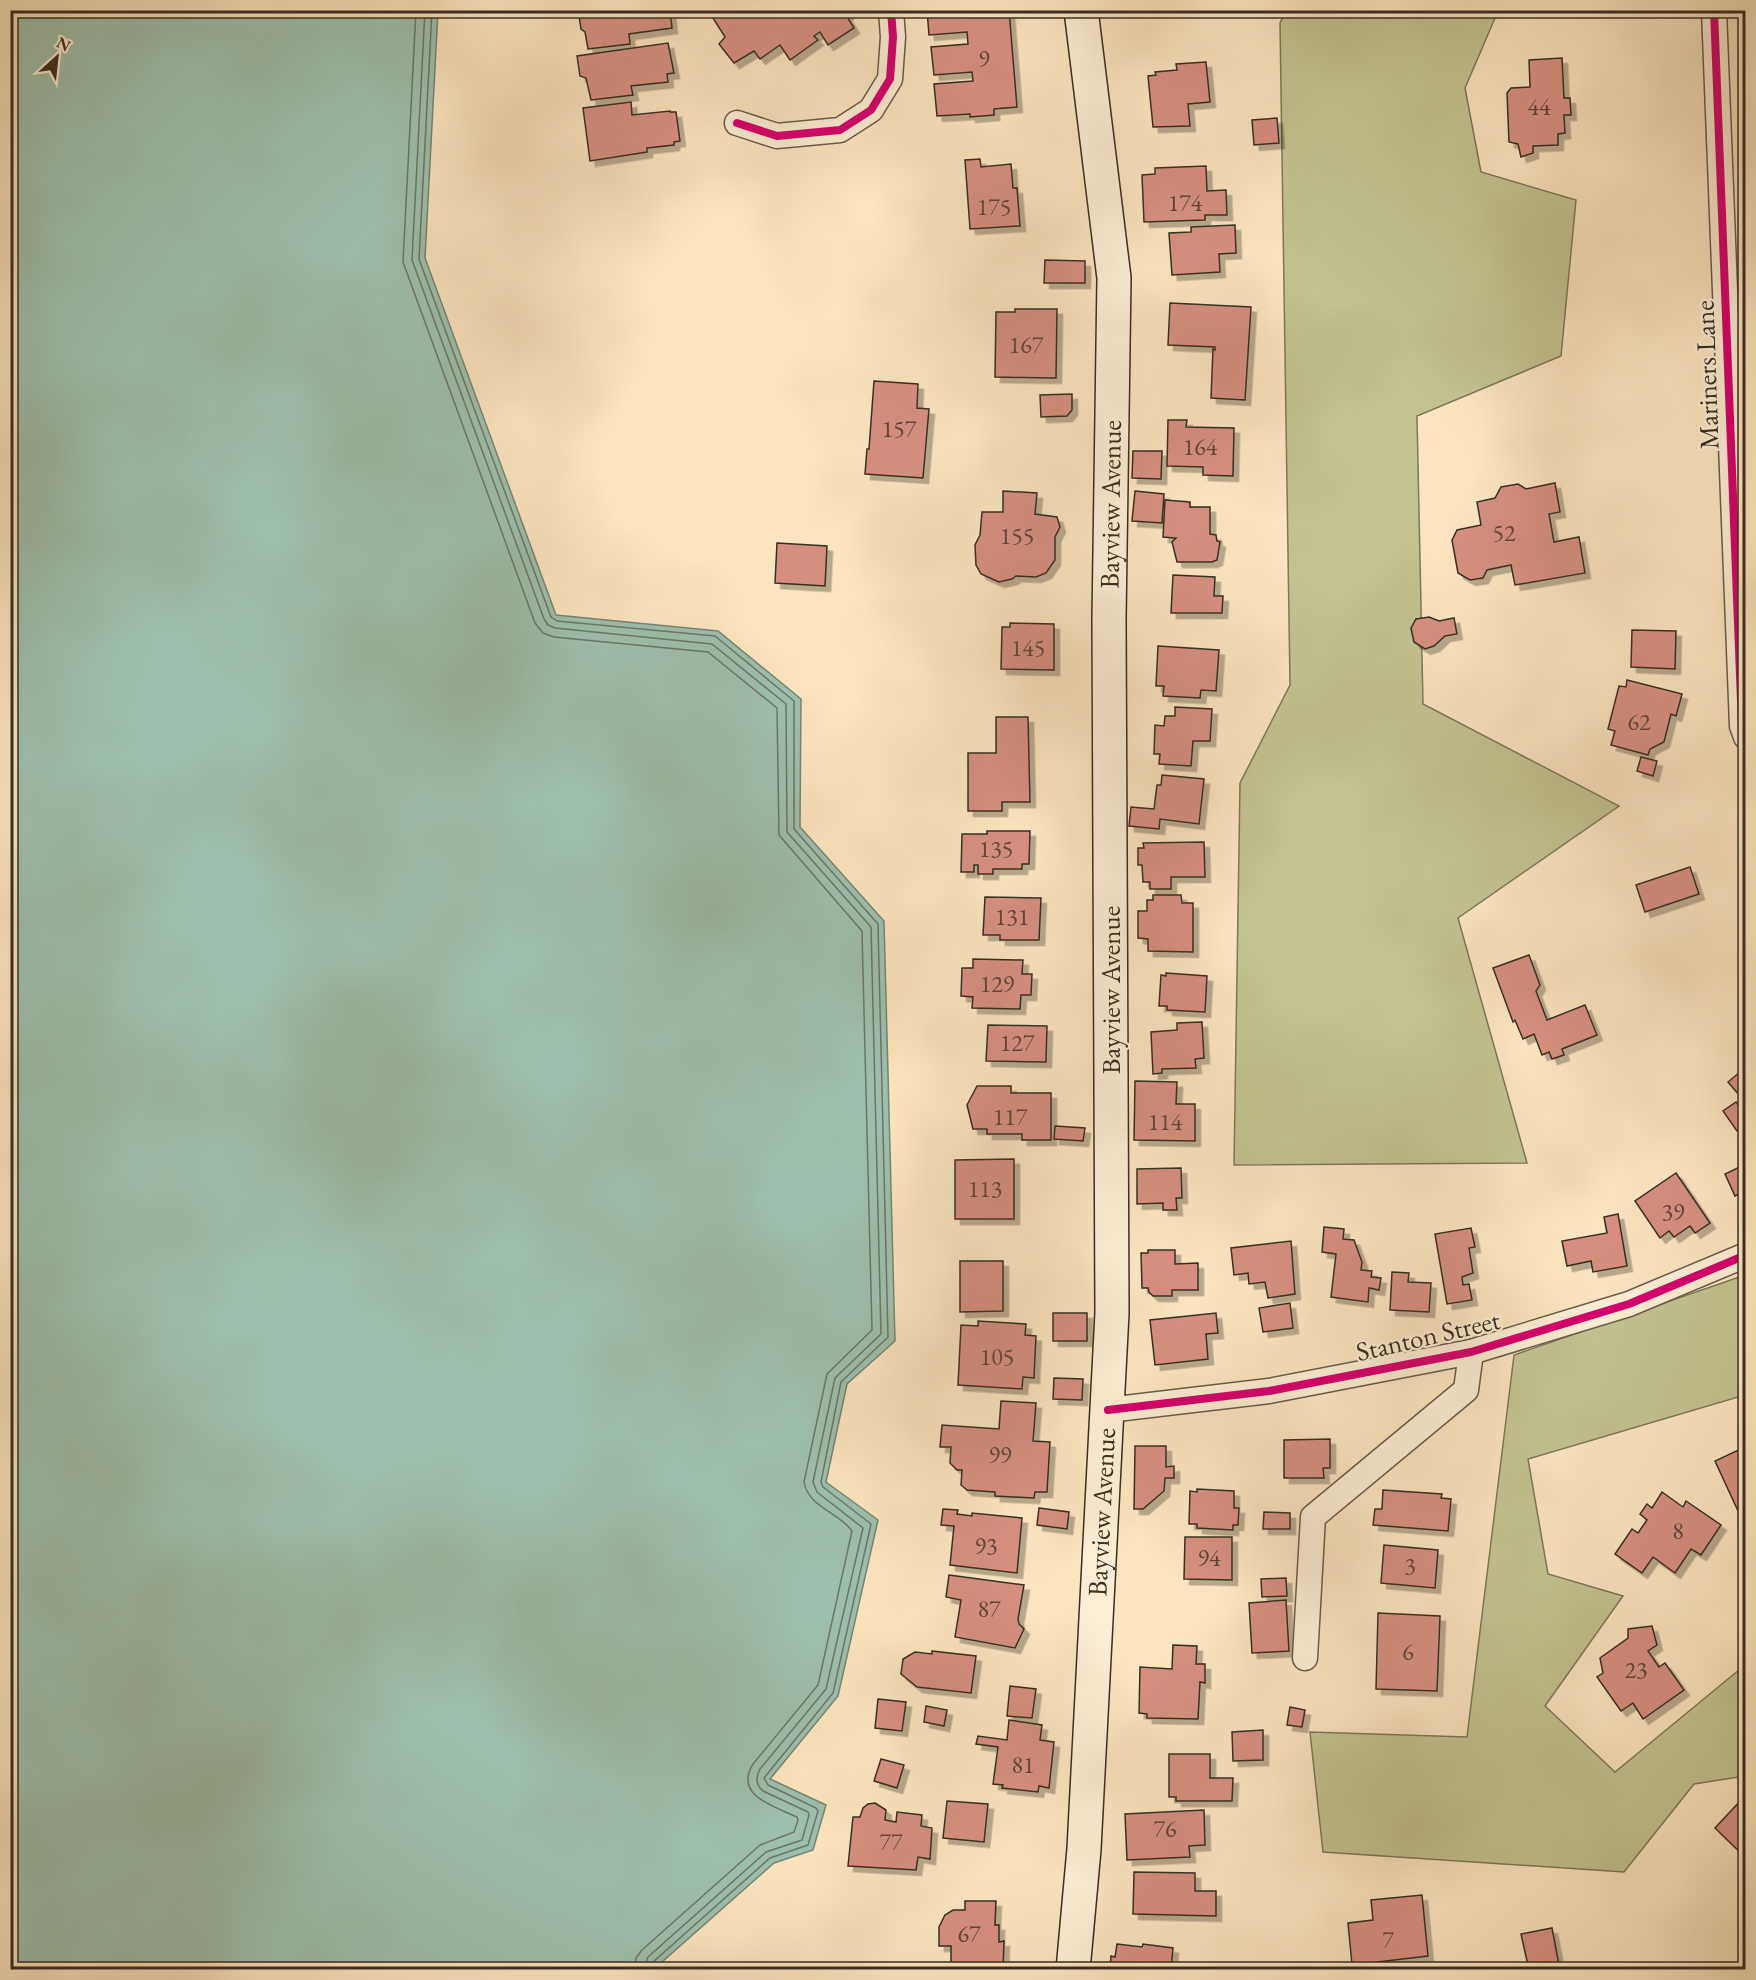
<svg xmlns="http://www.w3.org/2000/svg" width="1756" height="1980" viewBox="0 0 1756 1980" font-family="'EB Garamond',serif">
<defs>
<filter id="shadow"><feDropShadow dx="5.5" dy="5.5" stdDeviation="0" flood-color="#0004"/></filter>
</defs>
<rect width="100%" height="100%" fill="#fae5be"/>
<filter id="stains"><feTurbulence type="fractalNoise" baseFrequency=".00333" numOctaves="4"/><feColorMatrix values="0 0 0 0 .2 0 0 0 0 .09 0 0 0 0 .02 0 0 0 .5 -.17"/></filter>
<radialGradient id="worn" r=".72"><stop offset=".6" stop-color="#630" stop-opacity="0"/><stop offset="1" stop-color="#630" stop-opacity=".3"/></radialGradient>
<g fill="#c2c38f" stroke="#7d7858" stroke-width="1.5">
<polygon points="1286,11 1498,11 1465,88 1481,172 1576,200 1561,356 1417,416 1423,704 1619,806 1458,918 1527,1163 1234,1165 1240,783 1290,685 1280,23"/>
<polygon points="1745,1275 1745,1395 1528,1459 1548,1574 1623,1596 1545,1706 1615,1772 1745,1665 1745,1776 1694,1784 1624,1872 1323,1852 1310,1732 1467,1737 1514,1355"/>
</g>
<polygon fill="#9ebfae" stroke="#758576" stroke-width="1.5" points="11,10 438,11 425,258 556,615 718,631 801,699 800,827 884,921 895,1341 847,1384 826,1482 878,1520 838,1696 770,1779 826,1805 813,1850 774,1863 654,1969 11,1969"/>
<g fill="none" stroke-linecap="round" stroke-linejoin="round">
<g stroke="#6b7668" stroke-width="1.5">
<path d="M416 10 403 262 535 623 543 633 554 637 708 652 777 708 779 835 862 931 872 1330 827 1374 804 1482C808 1507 840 1513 852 1531L818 1685 753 1764C733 1796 776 1807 797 1817L798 1820 794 1832 760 1845 642 1950 636 1958 634 1970"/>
<path d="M425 10 412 260 544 619 548 625 555 628 712 644 786 704 787 832 871 927 881 1334 835 1378 813 1482 817 1492 863 1528 826 1689 760 1769C755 1778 756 1785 763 1791L808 1812 809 1815 802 1840 766 1852 648 1957 643 1970"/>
<polyline points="432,10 419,259 551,617 557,621 715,636 794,701 794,829 878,924 888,1337 841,1382 821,1482 823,1487 871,1524 833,1693 764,1778 768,1785 816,1808 818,1811 808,1845 770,1858 653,1962 651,1970"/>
</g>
</g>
<g fill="#d68f7f" stroke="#382e22" stroke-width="1.5" filter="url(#shadow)">
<polygon points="578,10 670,10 672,28 629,34 630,44 588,49 585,32 581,29"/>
<polygon points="708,10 852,10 846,15 854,28 828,45 820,32 814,36 818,40 790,60 780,45 760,59 754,51 734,63 719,44 725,37"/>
<polygon points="927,10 1009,10 1017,107 994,109 994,115 970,117 970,114 937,116 934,84 973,81 972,72 934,75 931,47 968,44 967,32 929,35"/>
<polygon points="668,43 674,73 667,74 668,82 631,86 633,95 591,100 586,78 580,76 577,56"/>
<polygon points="1562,58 1564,98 1570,98 1571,115 1564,115 1565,133 1558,134 1558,145 1533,146 1533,153 1521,157 1518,144 1509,142 1507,93 1511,88 1530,87 1529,60"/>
<polygon points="1206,62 1210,102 1188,104 1190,126 1153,127 1148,76 1156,75 1155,72 1177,70 1176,64"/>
<polygon points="631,102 632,115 670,111 670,112 676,112 680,141 674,142 674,145 647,148 647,152 590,161 583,108"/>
<polygon points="1277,118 1279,143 1254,145 1252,120"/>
<polygon points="980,159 981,167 1011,164 1013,188 1017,188 1020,226 970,229 965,160"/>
<polygon points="1206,166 1207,191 1226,190 1227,215 1205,215 1205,220 1144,222 1142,175 1155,174 1155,168"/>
<polygon points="1235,225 1236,253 1219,254 1220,272 1172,275 1169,233 1191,232 1191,227"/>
<polygon points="1045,260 1085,261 1085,283 1044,283"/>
<polygon points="1170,303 1251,307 1245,400 1211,398 1213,349 1215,350 1215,347 1168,345"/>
<polygon points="1015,309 1057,309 1056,378 995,377 996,312 1015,312"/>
<polygon points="874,381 918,384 917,408 929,409 923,478 865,474 867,449 869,449"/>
<polygon points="1072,394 1072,410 1067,416 1041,417 1040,395"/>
<polygon points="1168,420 1187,420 1186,427 1234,428 1233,476 1203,475 1203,467 1167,466"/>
<polygon points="1133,451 1162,451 1161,479 1132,478"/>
<polygon points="1555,483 1560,512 1549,514 1554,542 1579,537 1585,573 1515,585 1511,565 1487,570 1483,578 1470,580 1458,573 1452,540 1457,530 1481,525 1477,502 1495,498 1501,487 1518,484 1526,489"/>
<polygon points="1003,491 1037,493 1035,514 1057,517 1060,527 1055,537 1055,560 1046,573 1036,577 1016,576 1012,579 999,582 981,574 976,565 975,545 980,535 982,512 1003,512"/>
<polygon points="1135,491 1164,494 1162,523 1132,521"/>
<polygon points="1165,500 1190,502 1190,507 1210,507 1210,534 1216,535 1217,541 1220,542 1217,560 1212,562 1177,562 1172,542 1176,538 1163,537"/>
<polygon points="777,543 827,546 825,586 775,583"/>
<polygon points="1173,575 1215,577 1214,596 1223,596 1222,613 1171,613"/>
<polygon points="1429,617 1439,621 1454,618 1457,634 1445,636 1434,646 1425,649 1414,642 1411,628 1416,619"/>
<polygon points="1010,623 1054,624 1054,670 1001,669 1002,627 1010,627"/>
<polygon points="1632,630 1676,631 1675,669 1631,667"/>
<polygon points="1158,646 1219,650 1216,691 1201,690 1200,698 1163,696 1164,686 1156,686"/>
<polygon points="1627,680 1682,694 1676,716 1671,714 1664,742 1650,749 1648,755 1611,745 1615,731 1608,729 1619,686 1626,687"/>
<polygon points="1175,707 1212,709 1210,741 1193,741 1191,766 1159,764 1160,754 1154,754 1155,725 1164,726 1165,716 1175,716"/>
<polygon points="996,717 1028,717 1030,802 1002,802 1002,811 968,811 968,753 996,753"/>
<polygon points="1641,757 1657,761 1653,776 1637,771"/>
<polygon points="1162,775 1204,779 1199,824 1160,819 1159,829 1129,826 1131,807 1154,809 1157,785 1161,785"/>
<polygon points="987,831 1030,831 1029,864 1022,864 1022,869 993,869 993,874 978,874 978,865 974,865 974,872 961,872 962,834 987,834"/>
<polygon points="1204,842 1205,877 1171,877 1171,889 1150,889 1150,882 1143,882 1142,865 1138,865 1138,848 1144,848 1143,843"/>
<polygon points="1690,867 1699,894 1645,912 1636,885"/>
<polygon points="1153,895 1181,895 1182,903 1193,903 1193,952 1148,951 1148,939 1138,938 1138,911 1147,911 1147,900 1153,900"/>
<polygon points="985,897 1041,898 1039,940 1000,940 1000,935 983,935"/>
<polygon points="1529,955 1540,985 1536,991 1547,1020 1585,1005 1597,1035 1562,1049 1564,1055 1552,1059 1549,1052 1542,1055 1534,1034 1523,1039 1515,1020 1513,1022 1493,968"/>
<polygon points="973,959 1023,960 1022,974 1032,974 1031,995 1021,995 1020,1009 972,1008 973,997 961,996 962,968 973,968"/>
<polygon points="1166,973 1207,976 1205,1012 1167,1010 1167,1006 1159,1006 1161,975 1166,976"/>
<polygon points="1202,1022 1204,1058 1195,1059 1196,1068 1162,1069 1162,1073 1153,1074 1151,1032 1177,1030 1177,1023"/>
<polygon points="988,1025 1047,1026 1046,1062 986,1061"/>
<polygon points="1746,1067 1746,1103 1728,1082"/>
<polygon points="1135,1081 1177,1082 1176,1104 1195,1104 1195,1141 1134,1140"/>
<polygon points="977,1086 1011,1086 1011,1093 1051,1093 1051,1140 1022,1140 1022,1134 987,1134 987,1129 973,1129 967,1105"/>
<polygon points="1736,1102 1746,1116 1746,1124 1737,1131 1723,1111"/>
<polygon points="1055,1126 1085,1128 1083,1141 1054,1139"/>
<polygon points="1014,1159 1014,1219 955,1219 955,1160"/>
<polygon points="1746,1164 1746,1191 1735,1196 1725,1174"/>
<polygon points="1181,1168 1182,1198 1176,1198 1177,1210 1163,1210 1163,1203 1137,1204 1137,1169"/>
<polygon points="1676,1173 1710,1223 1695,1233 1690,1226 1674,1237 1669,1231 1660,1238 1635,1201"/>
<polygon points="1618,1214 1627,1266 1593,1272 1591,1261 1567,1266 1562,1241 1607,1233 1604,1217"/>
<polygon points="1324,1227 1344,1229 1343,1239 1354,1240 1362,1262 1361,1270 1372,1271 1371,1277 1381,1278 1379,1290 1369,1288 1368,1302 1331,1297 1336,1254 1322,1252"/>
<polygon points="1471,1228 1475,1247 1469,1248 1473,1273 1462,1277 1463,1285 1469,1284 1472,1300 1447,1304 1435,1234"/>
<polygon points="1291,1241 1295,1294 1268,1298 1265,1282 1249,1284 1248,1273 1234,1275 1231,1248"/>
<polygon points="1148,1250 1175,1250 1175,1264 1198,1263 1198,1290 1172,1290 1172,1296 1153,1296 1149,1292 1148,1288 1142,1288 1141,1253 1148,1253"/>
<polygon points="960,1261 1003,1261 1003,1311 960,1312"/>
<polygon points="1392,1272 1409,1273 1408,1282 1431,1283 1429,1312 1390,1310"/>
<polygon points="1290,1303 1293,1328 1263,1332 1259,1308"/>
<rect x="1053" y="1313" width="34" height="28"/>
<polygon points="1216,1313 1218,1333 1206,1334 1208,1359 1155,1365 1150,1320"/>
<polygon points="978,1321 1026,1324 1025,1335 1036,1336 1034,1378 1023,1377 1022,1389 958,1385 961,1325 978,1326"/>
<polygon points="1054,1378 1083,1379 1082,1400 1053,1399"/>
<polygon points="1001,1401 1036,1403 1033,1441 1050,1442 1047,1492 1035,1492 1034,1498 995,1496 995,1492 967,1490 961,1485 962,1470 957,1470 950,1463 951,1447 940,1447 942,1425 999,1429"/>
<polygon points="1330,1439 1330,1468 1323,1468 1324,1478 1284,1478 1284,1440"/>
<polygon points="1746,1441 1746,1510 1739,1513 1715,1461 1745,1447 1742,1442"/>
<polygon points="1135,1446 1166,1446 1166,1467 1174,1466 1174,1478 1165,1478 1164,1491 1143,1509 1134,1509"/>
<polygon points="1197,1489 1234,1491 1234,1508 1239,1508 1238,1525 1233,1525 1233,1530 1197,1528 1197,1524 1189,1524 1190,1491 1197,1492"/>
<polygon points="1383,1490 1442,1494 1441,1498 1451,1499 1448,1531 1373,1525 1375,1509 1382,1509"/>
<polygon points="1662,1492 1683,1507 1686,1501 1721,1525 1701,1555 1691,1549 1675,1573 1653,1557 1642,1573 1615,1554 1632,1529 1638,1533 1647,1520 1640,1514 1647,1504 1652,1508"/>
<polygon points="1039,1508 1069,1512 1067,1529 1037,1525"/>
<polygon points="943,1509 958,1510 957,1514 972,1516 972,1513 1022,1518 1017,1573 950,1565 954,1526 941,1525"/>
<polygon points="1264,1512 1290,1513 1290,1529 1263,1529"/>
<polygon points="1185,1537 1232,1537 1232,1580 1184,1579"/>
<polygon points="1384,1545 1438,1550 1435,1588 1381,1583"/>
<polygon points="949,1575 1024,1585 1018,1619 1019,1624 1024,1629 1015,1648 955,1637 961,1600 946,1597"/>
<polygon points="1286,1578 1287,1596 1262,1597 1261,1579"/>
<polygon points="1286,1600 1289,1651 1252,1653 1249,1603"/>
<polygon points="1378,1613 1440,1616 1437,1691 1376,1689"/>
<polygon points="1652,1626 1657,1645 1648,1651 1659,1667 1665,1663 1684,1690 1643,1719 1633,1703 1621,1711 1597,1677 1603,1673 1600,1658 1628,1638 1628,1629"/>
<polygon points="1173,1645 1197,1646 1196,1664 1205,1664 1205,1683 1200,1682 1198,1719 1147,1718 1147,1714 1139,1713 1140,1667 1172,1669"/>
<polygon points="932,1651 976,1656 971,1693 917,1687 901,1674 903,1659 915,1652 932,1654"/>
<polygon points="1010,1686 1036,1689 1032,1718 1007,1716"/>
<polygon points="878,1699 906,1702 902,1731 875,1728"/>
<polygon points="926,1706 947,1710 944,1726 924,1722"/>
<polygon points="1290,1707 1305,1710 1302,1727 1287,1725"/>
<polygon points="1009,1720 1042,1725 1040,1740 1054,1742 1049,1788 1039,1786 1038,1792 1002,1788 1003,1785 993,1784 998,1747 976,1744 978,1736 1007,1740"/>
<polygon points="1263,1730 1263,1760 1233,1761 1232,1732"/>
<polygon points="1169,1754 1210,1754 1210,1778 1233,1778 1232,1801 1176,1801 1176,1797 1169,1797"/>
<polygon points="881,1759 904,1765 897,1788 874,1781"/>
<polygon points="1743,1798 1746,1800 1746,1858 1715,1828"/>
<polygon points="947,1801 988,1804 984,1842 943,1838"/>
<polygon points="875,1803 886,1810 885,1820 896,1822 897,1812 922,1815 921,1826 932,1828 930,1859 918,1857 916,1870 848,1866 853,1817 860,1817 863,1808 868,1804"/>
<polygon points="1204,1810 1205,1845 1189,1846 1190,1857 1127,1860 1125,1814"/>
<polygon points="1134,1872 1195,1873 1195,1891 1216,1891 1216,1916 1133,1914"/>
<polygon points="1422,1895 1428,1956 1352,1965 1348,1923 1373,1920 1371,1900"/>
<polygon points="965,1901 996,1901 995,1925 999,1925 999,1942 1004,1941 1003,1970 951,1970 951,1946 939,1946 939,1927 945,1915 953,1910 965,1910"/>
<polygon points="1552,1928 1559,1965 1529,1970 1521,1934"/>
<polygon points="1117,1944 1142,1947 1143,1944 1173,1948 1171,1969 1110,1970 1111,1956 1115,1957"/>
</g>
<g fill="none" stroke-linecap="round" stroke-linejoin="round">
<defs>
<g id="street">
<polyline points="1714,10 1742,726 1746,737"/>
<polyline points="737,123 777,136 840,130 871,110 890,79 893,37 891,10"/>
<polyline points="1108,1410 1269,1391 1471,1352 1629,1304 1746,1255"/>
<polyline points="1305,1658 1313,1517 1466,1390 1471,1352"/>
</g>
<g id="secondary">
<path id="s1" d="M1073 1970 1084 1849 1112 1313 1109 619 1114 278 1081 10"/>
</g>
</defs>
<use href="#street" stroke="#685c49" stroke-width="27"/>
<use href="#secondary" stroke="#382e22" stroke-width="36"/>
<use href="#street" stroke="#fceed5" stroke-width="24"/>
<use href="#secondary" stroke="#fceed5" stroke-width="33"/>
<defs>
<g id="cycleway">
<polyline points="1714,10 1742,726 1746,737"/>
<polyline points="737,123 777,136 840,130 871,110 890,79 893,37 891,10"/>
<polyline points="1108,1410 1269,1391 1471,1352 1629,1304 1746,1255"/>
</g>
</defs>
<use href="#cycleway" stroke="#fceed5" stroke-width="11"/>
<use href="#cycleway" stroke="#d6006c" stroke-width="8"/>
</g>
<g text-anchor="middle" stroke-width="4.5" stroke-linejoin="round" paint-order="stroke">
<g font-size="24" fill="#604639">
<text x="984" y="67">9</text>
<text x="1539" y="115">44</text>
<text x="1185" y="211">174</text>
<text x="994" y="215">175</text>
<text x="1026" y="353">167</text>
<text x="899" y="437">157</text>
<text x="1200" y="455">164</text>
<text x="1504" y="541">52</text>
<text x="1017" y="544">155</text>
<text x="1028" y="656">145</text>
<text x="1639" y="730">62</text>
<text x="996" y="857">135</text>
<text x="1012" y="925">131</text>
<text x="997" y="992">129</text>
<text x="1017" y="1051">127</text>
<text x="1010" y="1125">117</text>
<text x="1165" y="1130">114</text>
<text x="985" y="1197">113</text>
<text x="1673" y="1220">39</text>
<text x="997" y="1365">105</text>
<text x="1000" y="1463">99</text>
<text x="1678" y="1539">8</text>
<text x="986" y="1554">93</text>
<text x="1209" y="1566">94</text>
<text x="1410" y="1574">3</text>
<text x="989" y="1617">87</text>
<text x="1408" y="1660">6</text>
<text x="1636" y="1678">23</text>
<text x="1023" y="1773">81</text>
<text x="1165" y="1837">76</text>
<text x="891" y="1850">77</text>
<text x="969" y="1942">67</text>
<text x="1388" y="1948">7</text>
</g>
<g font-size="27" fill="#382e22" stroke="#fceed5">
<text transform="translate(1707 375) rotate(-92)" y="9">Mariners Lane</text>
<text dy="9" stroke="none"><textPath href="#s1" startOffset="1467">Bayview Avenue</textPath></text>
<text transform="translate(1111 990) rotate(-90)" y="9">Bayview Avenue</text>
<text transform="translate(1428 1336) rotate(-13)" y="9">Stanton Street</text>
<text dy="9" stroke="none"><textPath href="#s1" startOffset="459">Bayview Avenue</textPath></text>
</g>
</g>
<rect width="1756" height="1980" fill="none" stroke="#fae5be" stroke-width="36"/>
<rect x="12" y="12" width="1732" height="1956" fill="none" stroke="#382e22" stroke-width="3"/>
<rect x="18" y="18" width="1720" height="1944" fill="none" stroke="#382e22" stroke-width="1.5"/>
<g transform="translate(57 57) rotate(27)" stroke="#fceed5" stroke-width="4.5" paint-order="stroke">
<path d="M0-4.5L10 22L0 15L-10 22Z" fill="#382e22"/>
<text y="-9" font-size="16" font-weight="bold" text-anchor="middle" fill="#382e22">N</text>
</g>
<rect width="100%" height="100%" filter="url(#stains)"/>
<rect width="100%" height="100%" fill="url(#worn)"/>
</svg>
